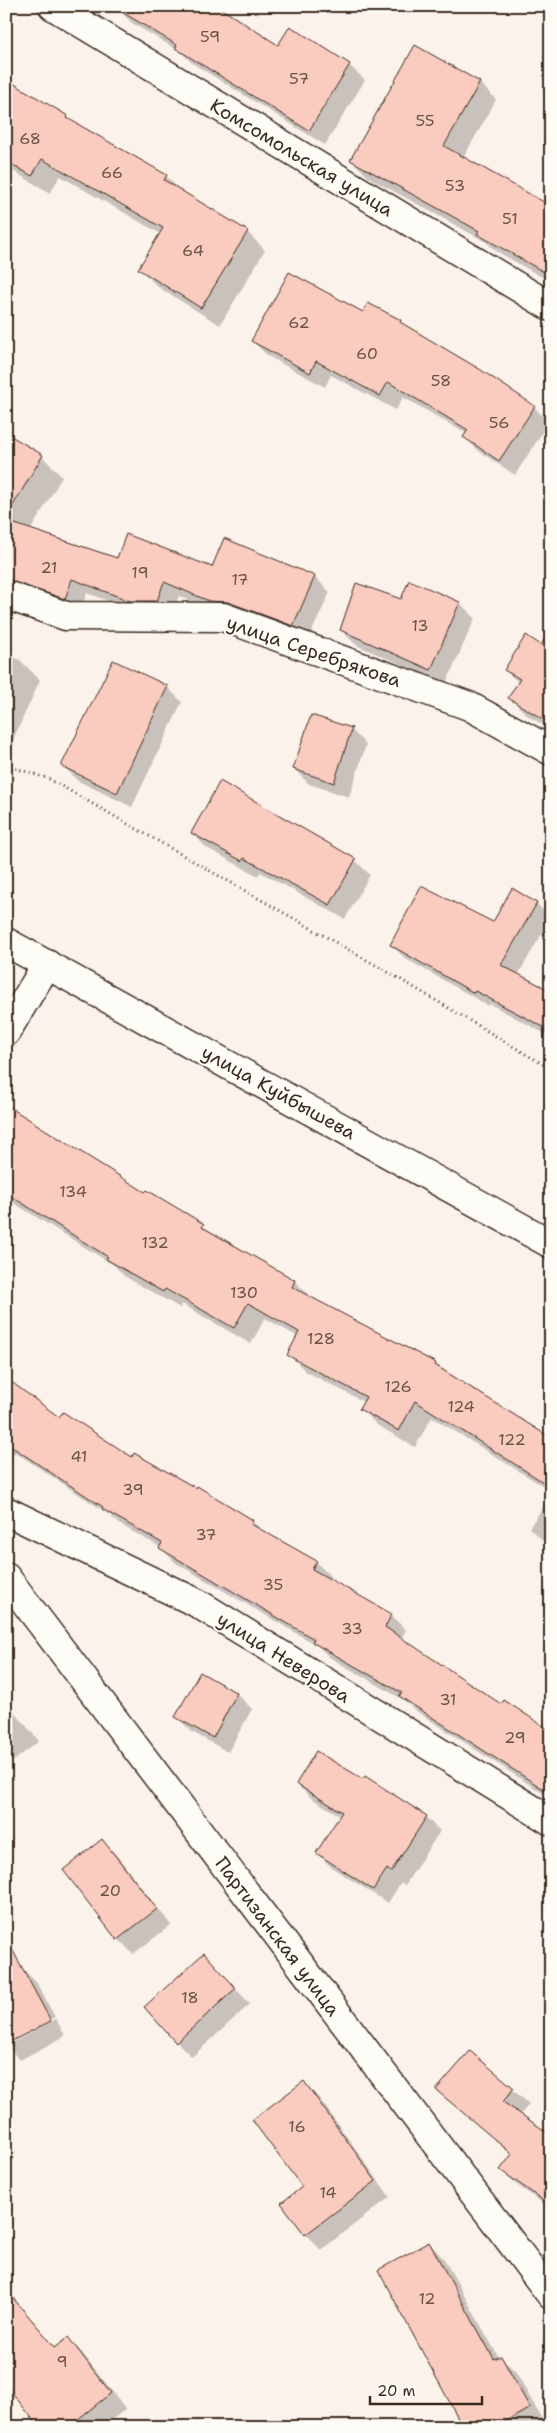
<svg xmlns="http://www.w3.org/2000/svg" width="557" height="2433" viewBox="0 0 557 2433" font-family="'Shantell Sans',sans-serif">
<rect width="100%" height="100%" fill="#fcf2ec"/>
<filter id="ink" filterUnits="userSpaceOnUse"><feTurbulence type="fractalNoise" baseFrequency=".02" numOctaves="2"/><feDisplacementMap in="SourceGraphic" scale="10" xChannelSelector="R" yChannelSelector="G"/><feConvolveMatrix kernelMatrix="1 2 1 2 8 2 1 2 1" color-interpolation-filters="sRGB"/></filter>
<g filter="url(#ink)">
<g fill="#0003">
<polygon points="117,8 278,46 291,27 349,65 365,80 325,145 192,63 181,52 132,23"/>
<polygon points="415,47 480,83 496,100 463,158 551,209 551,282 496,251 486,242 368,177 352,160"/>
<polygon points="6,81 67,117 73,123 166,176 183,193 247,232 265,250 220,325 158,287 140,269 161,234 60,176 50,193 6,167"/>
<polygon points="364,313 400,321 406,328 534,407 549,422 515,475 480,452 465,437 467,434 403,397 396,410 331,375 325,387 268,356 252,341"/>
<polygon points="6,435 42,456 62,477 23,543 6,533"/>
<polygon points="224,540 315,577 330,592 308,640 225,616 179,596 172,616 146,615 87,593 80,613 34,597 19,582 118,559 212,568"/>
<polygon points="401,600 460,603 475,618 446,684 356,645 341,630"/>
<polygon points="551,639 551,730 527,715 510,698 519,683 505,670 545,648"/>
<polygon points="6,654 20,660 40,680 7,753"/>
<polygon points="167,687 182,702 132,807 78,781 63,766"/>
<polygon points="351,729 366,745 349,797 309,784 294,769"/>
<polygon points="192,833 355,860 370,875 345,919 260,872 258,876 207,848"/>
<polygon points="512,890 537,904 551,918 518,975 551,992 551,1037 490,1004 489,1006 406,959 391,945 493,924"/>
<polygon points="6,1107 67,1146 295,1281 311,1298 435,1364 551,1440 551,1491 432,1417 415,1447 377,1425 361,1409 364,1402 305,1371 289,1354 298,1337 265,1318 251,1344 182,1304 180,1308 124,1276 115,1266 9,1200 6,1205"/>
<polygon points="6,1380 59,1419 252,1521 264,1532 316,1562 331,1577 329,1580 391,1615 406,1630 401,1639 502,1705 551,1732 551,1800 544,1794 416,1711 404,1700 329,1657 318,1646 176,1563 160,1547 119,1524 110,1515 15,1452 9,1460 6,1457"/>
<polygon points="551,1495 551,1548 529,1528"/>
<polygon points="200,1674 237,1694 252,1709 228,1752 192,1732 177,1717"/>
<polygon points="6,1702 39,1741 6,1767"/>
<polygon points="297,1784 426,1817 440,1831 405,1885 401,1882 388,1903 331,1867 317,1853 341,1816 311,1798"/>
<polygon points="102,1841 117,1856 171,1925 133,1954 118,1939 65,1870"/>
<polygon points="204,1955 250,2004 192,2057 177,2042"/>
<polygon points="21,1967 36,1982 55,2017 8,2042 8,2045 56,2019 65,2036 20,2060 6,2046 6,1974"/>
<polygon points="470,2053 529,2104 520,2115 551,2137 551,2209 517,2185 502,2170 512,2155 438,2090"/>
<polygon points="304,2083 319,2098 390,2197 321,2250 306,2235 282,2203 304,2187"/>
<polygon points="429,2243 444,2259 499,2358 501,2357 516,2372 544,2423 538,2427 464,2427"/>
<polygon points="6,2289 56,2348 68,2338 83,2354 126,2409 102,2427 40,2427 6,2371"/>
</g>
<g fill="#facbbf" stroke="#3b2a1e">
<polygon points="112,6 217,6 278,45 290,26 350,64 309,131 175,48 177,45"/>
<polygon points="415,45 480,82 444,146 551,206 551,276 477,234 479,231 350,160"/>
<polygon points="6,79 68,116 67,118 167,175 164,180 248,231 201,308 138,269 163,228 42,159 32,176 6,161"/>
<polygon points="289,272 363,312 368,303 401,320 400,322 481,370 535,406 499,461 463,437 468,430 388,382 380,396 316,361 310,373 251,341"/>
<polygon points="6,433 43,455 6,517"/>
<polygon points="6,521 117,558 126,534 212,567 224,538 315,576 293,626 228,602 209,601 164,582 157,601 130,601 72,579 65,599 6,580"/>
<polygon points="409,580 460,602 431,670 340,630 356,583 401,599"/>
<polygon points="551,628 551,724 508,698 520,679 504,670 526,635 541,645"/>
<polygon points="113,660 168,686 117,793 61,766"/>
<polygon points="311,715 352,728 334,783 293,769"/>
<polygon points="220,781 356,859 330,905 244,858 242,861 191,833"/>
<polygon points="421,886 493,922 512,888 537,903 501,965 551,991 551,1031 475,991 474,993 390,945"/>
<polygon points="6,1105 145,1192 147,1190 204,1224 202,1227 295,1280 292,1287 436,1363 435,1365 551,1438 551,1487 415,1401 399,1431 359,1409 366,1397 287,1355 299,1332 248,1303 234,1328 165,1289 163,1292 106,1259 108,1257 6,1193"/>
<polygon points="6,1378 59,1417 63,1412 132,1457 134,1453 196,1488 197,1486 253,1520 251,1524 317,1561 312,1569 392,1614 385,1627 501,1704 504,1700 551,1731 551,1794 399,1696 402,1693 312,1642 314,1639 159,1548 162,1543 102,1509 103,1507 6,1443"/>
<polygon points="200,1672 237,1693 213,1738 175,1717"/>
<polygon points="316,1751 363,1779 365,1776 427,1816 391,1872 387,1869 373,1890 316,1853 342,1812 296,1784"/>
<polygon points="102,1839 157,1909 117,1940 63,1870"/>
<polygon points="6,1938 51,2021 6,2044"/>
<polygon points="204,1953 236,1988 176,2043 144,2007"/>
<polygon points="470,2051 514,2088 503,2102 551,2135 551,2206 500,2170 512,2154 436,2090"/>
<polygon points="304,2081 376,2181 305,2235 281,2203 302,2187 252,2120"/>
<polygon points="429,2242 494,2359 501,2356 530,2408 496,2427 463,2427 378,2270"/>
<polygon points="6,2290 55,2347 68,2337 111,2393 68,2427 39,2427 6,2385"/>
</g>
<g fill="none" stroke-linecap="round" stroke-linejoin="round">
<defs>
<g id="street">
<polyline points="53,6 551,307"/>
<polyline points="6,595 66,616 223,617 469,706 551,751"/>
<polyline points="6,1032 47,964"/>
<polyline points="6,1511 197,1603 551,1821"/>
<polyline points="6,1577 551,2295"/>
</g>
<polyline id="secondary" points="6,942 551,1244"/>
</defs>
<use href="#street" stroke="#3b2a1e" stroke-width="31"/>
<use href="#secondary" stroke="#3b2a1e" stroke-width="31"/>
<polyline stroke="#3b2a1e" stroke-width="3" stroke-dasharray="1 4" stroke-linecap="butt" points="6,765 49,779 393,975 551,1069"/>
<use href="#street" stroke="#fdfcf7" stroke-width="28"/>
<use href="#secondary" stroke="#fdfcf7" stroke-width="28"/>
</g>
</g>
<g text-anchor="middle" stroke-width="4" stroke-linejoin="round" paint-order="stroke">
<g font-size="16" fill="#6b5246">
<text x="210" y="42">59</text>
<text x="299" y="84">57</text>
<text x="425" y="126">55</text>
<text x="30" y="144">68</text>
<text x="112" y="178">66</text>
<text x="455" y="191">53</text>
<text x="510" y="224">51</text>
<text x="193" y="256">64</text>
<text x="299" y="328">62</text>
<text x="367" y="359">60</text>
<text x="441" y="386">58</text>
<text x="499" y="428">56</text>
<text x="49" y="573">21</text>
<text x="140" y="578">19</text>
<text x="240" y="585">17</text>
<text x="420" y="631">13</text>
<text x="73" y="1197">134</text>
<text x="155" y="1248">132</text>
<text x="244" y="1298">130</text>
<text x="321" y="1344">128</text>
<text x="398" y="1392">126</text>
<text x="461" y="1412">124</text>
<text x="512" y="1445">122</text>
<text x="79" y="1462">41</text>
<text x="133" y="1495">39</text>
<text x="206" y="1540">37</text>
<text x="273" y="1590">35</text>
<text x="352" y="1634">33</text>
<text x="448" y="1705">31</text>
<text x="515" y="1743">29</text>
<text x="110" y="1896">20</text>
<text x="190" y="2003">18</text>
<text x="297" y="2132">16</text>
<text x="328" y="2198">14</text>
<text x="427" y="2304">12</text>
<text x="62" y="2367">9</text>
</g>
<g font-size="19" fill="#3b2a1e" stroke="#fdfcf7">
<text transform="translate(302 157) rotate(31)" y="7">Комсомольская улица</text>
<text transform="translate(314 651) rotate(19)" y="7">улица Серебрякова</text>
<text transform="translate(279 1092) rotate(29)" y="7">улица Куйбышева</text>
<text transform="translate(284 1657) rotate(32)" y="7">улица Неверова</text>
<text transform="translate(278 1936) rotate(53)" y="7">Партизанская улица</text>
</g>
</g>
<rect width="557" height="2433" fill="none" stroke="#fdfcf7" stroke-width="25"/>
<rect x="12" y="12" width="532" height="2408" fill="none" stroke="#3b2a1e" stroke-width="2" filter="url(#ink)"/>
<path d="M370 2396v8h112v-8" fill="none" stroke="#3b2a1e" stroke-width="2.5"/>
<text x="377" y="2396" font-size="15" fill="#3b2a1e" stroke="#fdfcf7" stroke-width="4" paint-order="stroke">20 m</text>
</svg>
